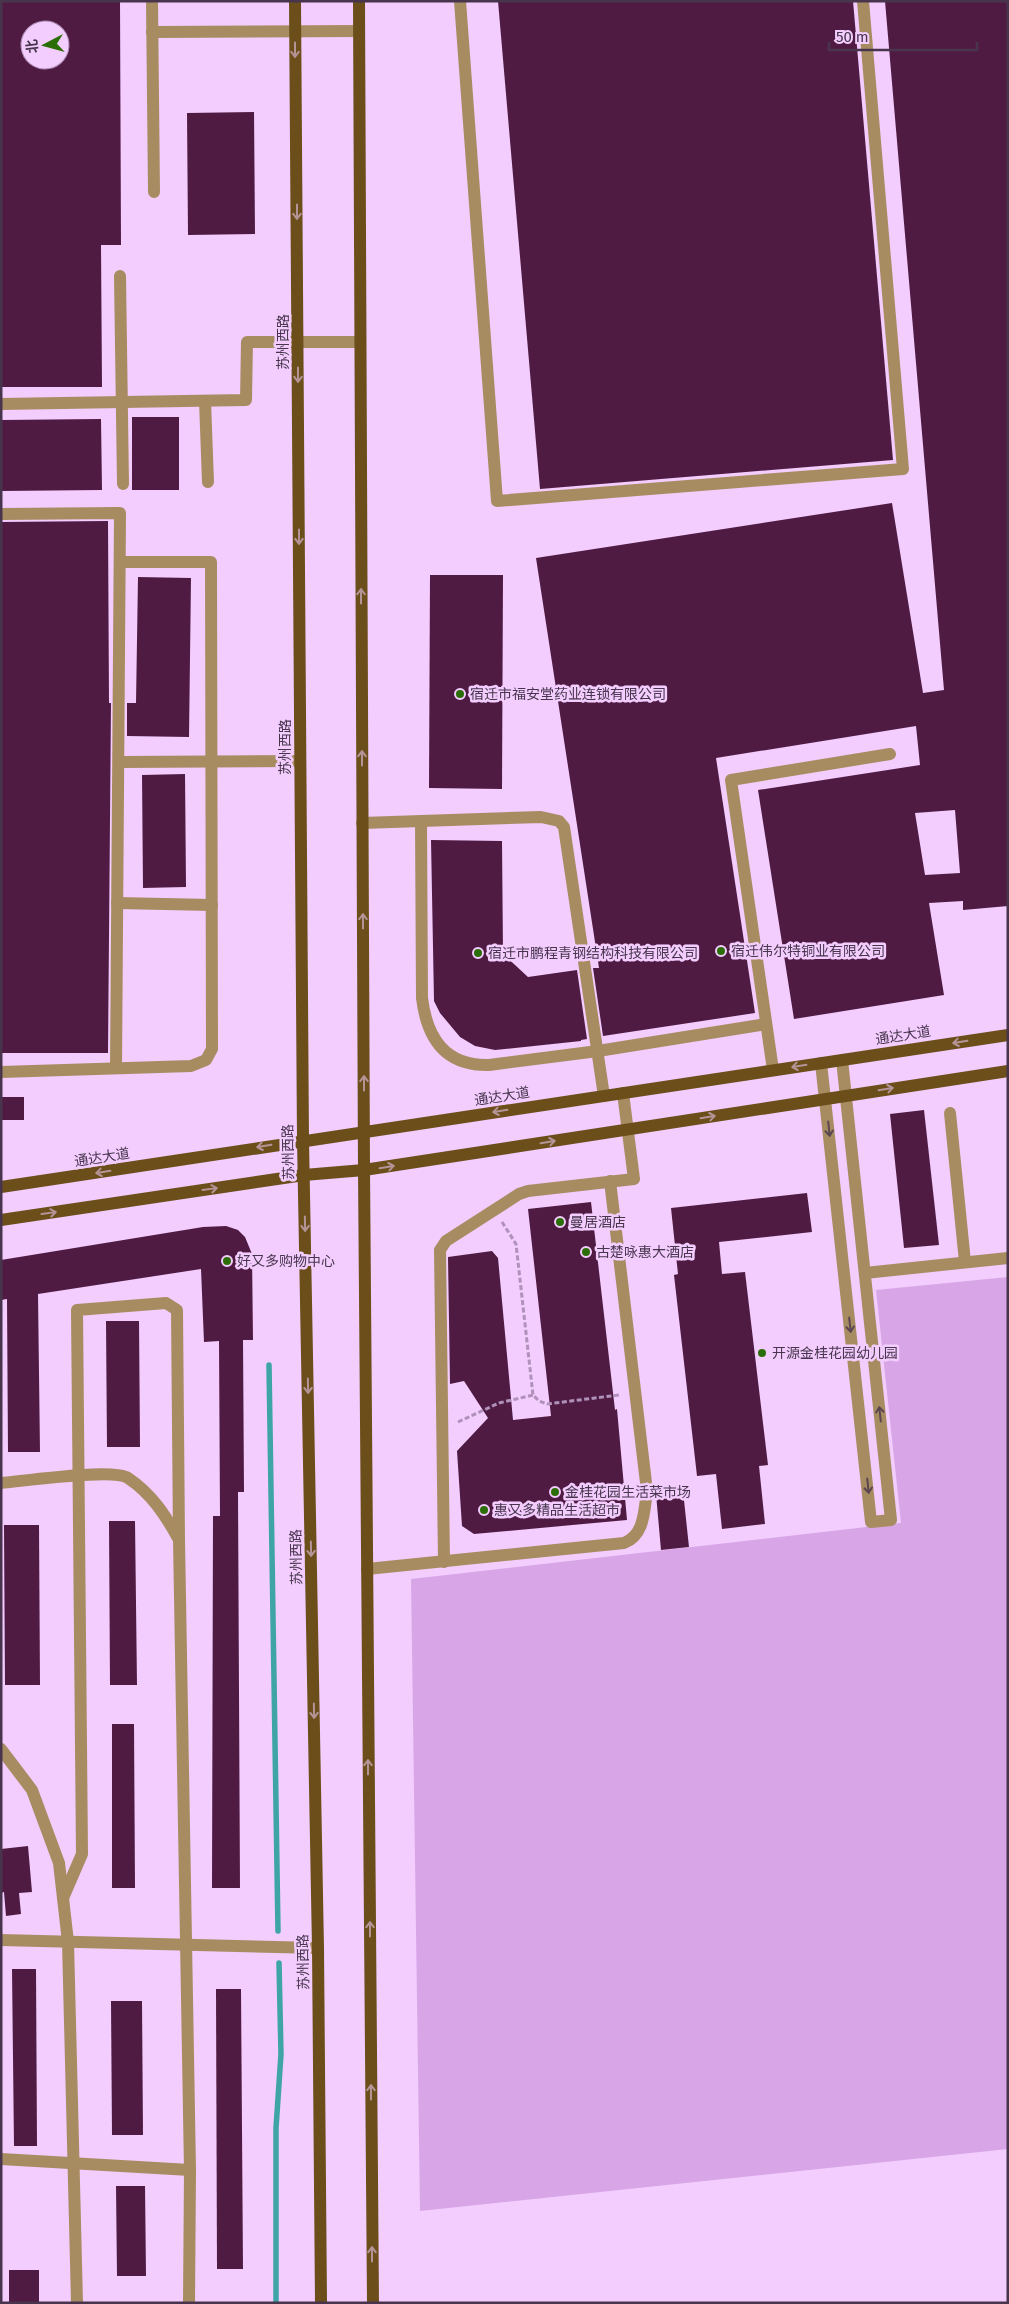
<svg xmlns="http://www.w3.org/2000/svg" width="1009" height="2304" viewBox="0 0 1009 2304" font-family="'Fira Sans','Noto Sans SC',sans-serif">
<rect width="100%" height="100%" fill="#f2cdfe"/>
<polygon fill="#d8a6e7" points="1008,1277 1008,2149 420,2211 411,1579 901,1523 876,1290"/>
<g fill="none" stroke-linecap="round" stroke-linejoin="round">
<g stroke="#3fa4a7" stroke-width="5.5">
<polyline points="269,1365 278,1931"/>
<polyline points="276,2303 276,2128 281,2054 279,1963"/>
</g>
</g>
<g fill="#501b43" fill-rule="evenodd">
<path d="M1 1H120L121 245H101L102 387H1ZM30 30H60V60H30Z"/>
<polygon points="498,1 853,1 893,460 540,489"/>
<path d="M885 1H1008V906L963 910V901L929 903 944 995 794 1019 758 790 920 765 916 726 716 758 755 1013 603 1036 593 968H599L536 558 892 503 923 693 944 690ZM955 810 960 873 925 875 915 813Z"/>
<polygon points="254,112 255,234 188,235 187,113"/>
<rect x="132" y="417" width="47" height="73"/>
<polygon points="101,419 102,490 1,491 1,420"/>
<polygon points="108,521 109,703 111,703 108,1053 1,1053 1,522"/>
<polygon points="430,575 503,575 502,789 429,788"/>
<polygon points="138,577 191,578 189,737 127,736 127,703 136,703"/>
<polygon points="185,774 186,887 143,888 142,775"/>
<polygon points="431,840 502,841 503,954 528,977 577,970 587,1039 581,1040 581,1041 495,1050 475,1046 460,1037 440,1013 434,1001"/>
<rect x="1" y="1097" width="23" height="23"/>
<polygon points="924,1110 939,1245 904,1248 890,1114"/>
<polygon points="807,1193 812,1232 719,1242 722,1274 745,1272 768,1465 759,1466 765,1524 722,1529 716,1474 697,1476 674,1275 678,1274 671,1208"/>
<polygon points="591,1202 615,1410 617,1409 627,1520 474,1534 462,1526 457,1451 488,1418 464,1381 450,1384 448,1257 492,1251 498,1258 513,1420 551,1416 528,1209"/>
<polygon points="226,1226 238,1230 245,1237 252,1254 253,1340 243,1340 244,1492 238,1492 240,1888 212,1888 213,1516 220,1516 219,1341 204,1342 201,1269 38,1294 40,1452 8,1452 7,1299 1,1300 1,1260 203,1227"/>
<polygon points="106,1321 139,1321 140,1447 107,1447"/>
<polygon points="683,1491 689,1547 661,1550 656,1494"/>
<polygon points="109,1521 135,1521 137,1685 110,1685"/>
<polygon points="4,1525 39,1525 40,1685 5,1685"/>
<polygon points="112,1724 134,1724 135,1888 112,1888"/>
<polygon points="28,1846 32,1892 19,1893 21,1914 6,1916 4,1892 1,1893 1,1849"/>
<polygon points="12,1969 36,1969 37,2146 14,2146"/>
<polygon points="216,1989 241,1989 243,2269 217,2269"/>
<polygon points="111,2001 142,2001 143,2135 112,2135"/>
<polygon points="116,2186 145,2186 146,2276 117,2276"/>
<rect x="9" y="2270" width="30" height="33"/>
</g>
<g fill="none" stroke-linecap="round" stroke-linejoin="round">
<g stroke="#af91b9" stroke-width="3" stroke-dasharray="5 2.5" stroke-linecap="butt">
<polyline points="502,1222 516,1244 533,1395 539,1401 547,1404 619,1395"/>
<polyline points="458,1422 499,1403 533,1395"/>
</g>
<g stroke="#a88c61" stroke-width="12">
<polyline points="152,1 154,192"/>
<polyline points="460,1 497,501 903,469 863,1"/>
<polyline points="152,32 359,31"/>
<polyline points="120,276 123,484"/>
<polyline points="205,401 208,482"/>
<polyline points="1,404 246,400 247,342 360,342"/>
<polyline points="1,514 120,513 116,1068"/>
<polyline points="119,762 300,761"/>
<path d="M421 821 422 998C427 1039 446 1066 489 1065L598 1051 766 1024"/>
<polyline points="362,823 541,817 559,821 564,827 604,1096"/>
<polyline points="117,903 212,905"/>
<polyline points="821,1063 871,1522 891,1520 842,1060"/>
<polyline points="773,1070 731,780 890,754"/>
<polyline points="1,1072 191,1066 206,1060 212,1049 211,562 120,562"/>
<polyline points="950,1113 965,1262"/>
<polyline points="865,1273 1008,1258"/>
<path d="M1 1483C24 1481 113 1468 128 1478 152 1494 166 1516 179 1540L190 2170 189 2303"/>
<polyline points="444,1562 440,1250 446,1241 519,1194 528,1191 634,1179 623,1093"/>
<path d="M367 1569 624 1543C645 1535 644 1510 647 1491L610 1181"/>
<polyline points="1,1749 32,1790 59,1863 68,1942 77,2303"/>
<polyline points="63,1898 82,1854 77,1310 166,1303 177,1310 179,1539"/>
<polyline points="1,1940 318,1948"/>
<polyline points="1,2159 190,2170"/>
</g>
<g stroke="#6b4e1a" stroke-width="12">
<polyline points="295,1 303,1140 318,1948 321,2303"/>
<polyline points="359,1 364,1170 373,2303"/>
<polyline points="1,1187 1008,1035"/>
<polyline points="1,1220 304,1175 364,1170 1008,1071"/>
</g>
</g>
<defs><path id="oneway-shaft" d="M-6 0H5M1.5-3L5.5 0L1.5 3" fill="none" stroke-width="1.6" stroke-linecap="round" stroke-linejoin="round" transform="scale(1.25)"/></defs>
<g stroke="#b59497">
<use href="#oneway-shaft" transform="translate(295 50) rotate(90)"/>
<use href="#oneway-shaft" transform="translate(297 212) rotate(90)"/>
<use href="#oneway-shaft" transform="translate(298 375) rotate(90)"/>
<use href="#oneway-shaft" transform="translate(299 537) rotate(90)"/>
<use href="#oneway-shaft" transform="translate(361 596) rotate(-90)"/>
<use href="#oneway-shaft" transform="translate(362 758) rotate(-90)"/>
<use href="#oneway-shaft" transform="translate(363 921) rotate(-90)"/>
<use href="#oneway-shaft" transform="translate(960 1042) rotate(171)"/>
<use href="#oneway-shaft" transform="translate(799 1066) rotate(171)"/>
<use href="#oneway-shaft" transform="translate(364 1083) rotate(-90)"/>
<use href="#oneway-shaft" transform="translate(886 1089) rotate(-9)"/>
<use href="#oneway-shaft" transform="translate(500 1111) rotate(171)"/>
<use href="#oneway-shaft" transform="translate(708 1117) rotate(-9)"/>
<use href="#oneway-shaft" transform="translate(548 1142) rotate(-9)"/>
<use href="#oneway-shaft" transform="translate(264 1146) rotate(171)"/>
<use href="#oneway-shaft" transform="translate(387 1167) rotate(-9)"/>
<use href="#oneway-shaft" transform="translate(103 1172) rotate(171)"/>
<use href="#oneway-shaft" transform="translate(210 1189) rotate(-8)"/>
<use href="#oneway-shaft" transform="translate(49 1213) rotate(-8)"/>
<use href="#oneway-shaft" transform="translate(305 1224) rotate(89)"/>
<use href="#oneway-shaft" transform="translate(308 1386) rotate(89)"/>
<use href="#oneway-shaft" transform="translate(311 1549) rotate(89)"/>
<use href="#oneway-shaft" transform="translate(314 1711) rotate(89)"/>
<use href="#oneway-shaft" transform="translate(368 1767) rotate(-90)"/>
<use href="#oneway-shaft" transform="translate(370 1929) rotate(-90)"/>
<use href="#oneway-shaft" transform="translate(371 2092) rotate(-90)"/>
<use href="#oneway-shaft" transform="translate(372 2254) rotate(-90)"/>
</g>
<g stroke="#5b4651">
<use href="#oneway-shaft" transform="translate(829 1129) rotate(84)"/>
<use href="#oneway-shaft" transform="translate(850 1325) rotate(84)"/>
<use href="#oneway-shaft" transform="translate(880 1414) rotate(-96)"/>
<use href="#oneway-shaft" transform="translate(868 1486) rotate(84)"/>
</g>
<g fill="#2b6e07" stroke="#f2cdfe" stroke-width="2">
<circle cx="460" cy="694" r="5"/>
<circle cx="721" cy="951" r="5"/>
<circle cx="478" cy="953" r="5"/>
<circle cx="560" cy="1222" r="5"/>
<circle cx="586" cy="1252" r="5"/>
<circle cx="227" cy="1261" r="5"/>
<circle cx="762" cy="1353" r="5"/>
<circle cx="555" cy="1492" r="5"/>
<circle cx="484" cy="1510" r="5"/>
</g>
<g text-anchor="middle" stroke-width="5" stroke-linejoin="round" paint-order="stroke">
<g font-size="14" fill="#48354d" stroke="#f2cdfe">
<text transform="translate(283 342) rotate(-90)" y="5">苏州西路</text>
<text transform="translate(285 747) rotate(-90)" y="5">苏州西路</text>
<text transform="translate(903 1035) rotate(-9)" y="5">通达大道</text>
<text transform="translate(502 1096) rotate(-9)" y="5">通达大道</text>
<text transform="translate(288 1152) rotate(-91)" y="5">苏州西路</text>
<text transform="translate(102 1157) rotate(-9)" y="5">通达大道</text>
<text transform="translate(296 1557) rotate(-91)" y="5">苏州西路</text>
<text transform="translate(303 1962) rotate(-91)" y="5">苏州西路</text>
</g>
<g font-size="14" fill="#48354d" stroke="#f2cdfe" text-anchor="start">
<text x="470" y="699">宿迁市福安堂药业连锁有限公司</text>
<text x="731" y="956">宿迁伟尔特铜业有限公司</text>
<text x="488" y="958">宿迁市鹏程青钢结构科技有限公司</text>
<text x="570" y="1227">曼居酒店</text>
<text x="596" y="1257">古楚咏惠大酒店</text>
<text x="237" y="1266">好又多购物中心</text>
<text x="772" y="1358">开源金桂花园幼儿园</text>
<text x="565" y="1497">金桂花园生活菜市场</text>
<text x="494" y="1515">惠又多精品生活超市</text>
</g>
</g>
<rect width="1009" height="2304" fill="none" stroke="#48354d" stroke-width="5"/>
<g transform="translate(45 45) rotate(264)"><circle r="24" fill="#f2cdfe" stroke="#ae90b7"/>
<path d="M0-4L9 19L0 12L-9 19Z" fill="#2b6e07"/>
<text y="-8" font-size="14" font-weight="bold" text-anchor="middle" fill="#48354d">北</text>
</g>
<path d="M829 42v8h148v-8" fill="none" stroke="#48354d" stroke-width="2.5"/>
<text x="836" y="42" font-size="15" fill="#48354d" stroke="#f2cdfe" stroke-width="4" paint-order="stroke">50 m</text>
</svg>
